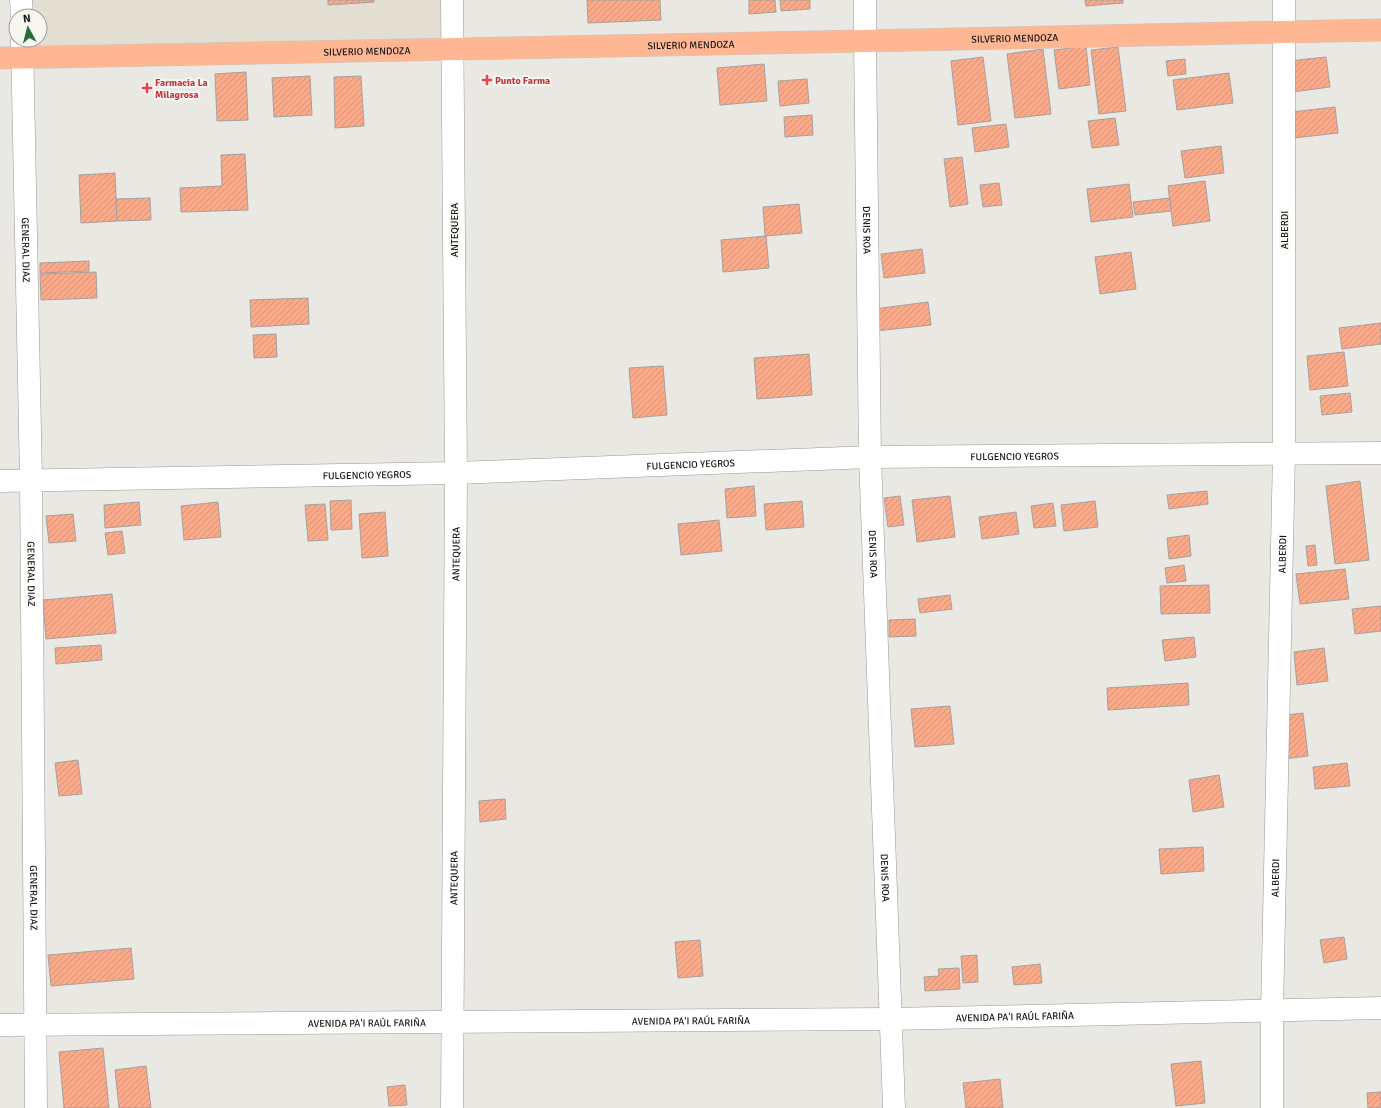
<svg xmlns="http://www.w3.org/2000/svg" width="1381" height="1108" viewBox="0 0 1381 1108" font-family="Signika,sans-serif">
<defs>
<pattern id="building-hatch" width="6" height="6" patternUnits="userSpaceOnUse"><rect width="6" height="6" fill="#f9aa8a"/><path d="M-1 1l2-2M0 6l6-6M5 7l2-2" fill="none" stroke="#d59276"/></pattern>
</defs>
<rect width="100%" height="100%" fill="#eae8e3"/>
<polygon fill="#e2ded1" points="29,0 445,0 445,41 29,52 29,40 40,40 40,16 29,16"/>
<g fill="url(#building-hatch)" stroke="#a6a09e">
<polygon points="328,0 374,0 374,2 328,5"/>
<polygon points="587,0 660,0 661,20 588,23"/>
<polygon points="749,0 775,0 776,12 749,14"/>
<polygon points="780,0 810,0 810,9 781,11"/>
<polygon points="1085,0 1123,0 1123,3 1086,6"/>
<polygon points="1086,46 1090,85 1059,89 1054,50"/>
<polygon points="1118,47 1126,111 1099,114 1091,50"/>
<polygon points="1043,49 1051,114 1015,118 1007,54"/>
<polygon points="983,57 991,121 958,125 951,61"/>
<polygon points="1326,57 1330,87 1293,92 1289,61"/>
<polygon points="1185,59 1186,74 1168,76 1166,61"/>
<polygon points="764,64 767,101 720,105 717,68"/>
<polygon points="246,72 248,120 217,121 215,74"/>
<polygon points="1229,73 1233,103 1177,110 1173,80"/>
<polygon points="310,76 312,115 274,117 272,78"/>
<polygon points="361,76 364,126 335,128 334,77"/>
<polygon points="807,79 809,103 780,106 778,81"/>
<polygon points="1335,107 1338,133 1294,138 1291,112"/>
<polygon points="812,115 813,135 785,137 784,117"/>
<polygon points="1115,118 1119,145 1092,148 1088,121"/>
<polygon points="1006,124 1009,147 975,152 972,128"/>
<polygon points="1221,146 1224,173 1185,178 1181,151"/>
<polygon points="245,154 248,210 181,212 180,188 222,186 221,155"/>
<polygon points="962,157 968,204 950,207 944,159"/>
<polygon points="115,173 117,221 81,223 79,175"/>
<polygon points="1205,181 1210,221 1173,226 1168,186"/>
<polygon points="999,183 1002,205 983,207 980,185"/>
<polygon points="1129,184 1133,217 1091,222 1087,189"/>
<polygon points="150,198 151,220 117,221 116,199"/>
<polygon points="1170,198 1171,211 1135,215 1133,202"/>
<polygon points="799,204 802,233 765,236 763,207"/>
<polygon points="766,236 769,268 723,272 721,240"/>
<polygon points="922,249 925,273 884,278 881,254"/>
<polygon points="1131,252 1136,289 1100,294 1095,257"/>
<polygon points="89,261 89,271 40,273 40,263"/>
<polygon points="96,272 97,298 41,300 40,274"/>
<polygon points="308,298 309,324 251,327 250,300"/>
<polygon points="928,302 931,325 876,331 874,309"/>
<polygon points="1381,323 1381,344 1342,349 1339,328"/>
<polygon points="276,334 277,357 254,358 253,335"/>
<polygon points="1344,352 1348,386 1310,390 1307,356"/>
<polygon points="809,354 812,395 757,399 754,358"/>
<polygon points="663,366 667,415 633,418 629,368"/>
<polygon points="1350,393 1352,412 1322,415 1320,396"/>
<polygon points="1360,481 1369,560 1335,564 1326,486"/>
<polygon points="754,486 756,516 727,518 725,489"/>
<polygon points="1207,491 1208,504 1169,509 1167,495"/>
<polygon points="900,496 904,525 888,527 884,498"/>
<polygon points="950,496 955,537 917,542 912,500"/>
<polygon points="351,500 352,529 331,530 330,501"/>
<polygon points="802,501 804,527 766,530 764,504"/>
<polygon points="1095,501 1098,527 1064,531 1061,505"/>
<polygon points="139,502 141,525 105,528 104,505"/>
<polygon points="218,502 221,537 184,540 181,506"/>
<polygon points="1053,503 1056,526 1034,528 1031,506"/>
<polygon points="325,504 328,540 308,541 305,505"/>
<polygon points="385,512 388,556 362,558 359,514"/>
<polygon points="1016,512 1019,534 982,539 979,517"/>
<polygon points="73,514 76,541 49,543 46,516"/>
<polygon points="719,520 722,551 681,555 678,524"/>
<polygon points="122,531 125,553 108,555 105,533"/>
<polygon points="1189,535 1191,556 1169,559 1167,538"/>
<polygon points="1315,545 1317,565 1308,566 1306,546"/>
<polygon points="1184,565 1186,581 1167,583 1165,568"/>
<polygon points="1345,569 1349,599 1300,604 1296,574"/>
<polygon points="1209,585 1210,613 1161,614 1160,586"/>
<polygon points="112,594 116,633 46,639 43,600"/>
<polygon points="950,595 952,609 920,613 918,599"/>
<polygon points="1381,606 1381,631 1355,634 1352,609"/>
<polygon points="915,619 916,636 889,637 889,620"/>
<polygon points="1194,637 1196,657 1165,661 1162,640"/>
<polygon points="101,645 102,660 56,664 55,648"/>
<polygon points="1324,648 1328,681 1297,685 1294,652"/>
<polygon points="1188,683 1189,705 1108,710 1107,688"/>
<polygon points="950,706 954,744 915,747 911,709"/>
<polygon points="1303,713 1308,756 1284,759 1279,716"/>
<polygon points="78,760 82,794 59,796 55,763"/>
<polygon points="1347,763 1350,786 1315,789 1313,767"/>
<polygon points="1219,775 1224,807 1193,812 1189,780"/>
<polygon points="505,799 506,819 480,822 479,801"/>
<polygon points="1203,847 1204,871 1161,874 1159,849"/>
<polygon points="1344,937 1347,959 1324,963 1320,940"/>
<polygon points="700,940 703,976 678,978 675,942"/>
<polygon points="131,948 134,979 51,986 48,955"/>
<polygon points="977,955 978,982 963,983 961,956"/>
<polygon points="1040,964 1042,983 1014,985 1012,967"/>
<polygon points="959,968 960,989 925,991 924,977 939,976 938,969"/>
<polygon points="103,1048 109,1108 64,1108 59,1052"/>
<polygon points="1201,1061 1205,1103 1176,1106 1171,1064"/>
<polygon points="146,1066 151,1108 119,1108 115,1070"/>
<polygon points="1000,1079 1003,1108 966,1108 963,1083"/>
<polygon points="405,1085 407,1105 389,1106 387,1087"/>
<polygon points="1381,1092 1381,1108 1368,1108 1367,1093"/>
</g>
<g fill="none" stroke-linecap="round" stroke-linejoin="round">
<defs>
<g id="minor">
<polyline points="21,0 22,16"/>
<path id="s1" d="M865 0V41L870 457 894 1108"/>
<path id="s2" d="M22 40 31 480 36 1108"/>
<path id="s3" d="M0 481 456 473 870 457 1381 453"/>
<path id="s4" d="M0 1025 891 1019 1381 1008"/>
<path id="s5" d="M452 1108 456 473 452 0"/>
<path id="s6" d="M1272 1108V1011L1284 453V0"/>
</g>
<g id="trunk">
<path id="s7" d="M0 58 865 41 1381 30"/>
</g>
</defs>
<use href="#minor" stroke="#9a9894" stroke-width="23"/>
<use href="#trunk" stroke="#c7c7c7" stroke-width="23"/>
<use href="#minor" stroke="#fff" stroke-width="22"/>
<use href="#trunk" stroke="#ffb693" stroke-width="22"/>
</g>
<g fill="#e0444e" stroke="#f7f6f0" stroke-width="1.5">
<path d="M485 74h4v4h4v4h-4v4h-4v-4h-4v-4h4z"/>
<path d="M145 82h4v4h4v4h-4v4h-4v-4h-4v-4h4z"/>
</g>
<g text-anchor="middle" stroke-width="4" stroke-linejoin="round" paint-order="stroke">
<g font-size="10" fill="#161614" stroke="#f7f6f0">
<text dy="4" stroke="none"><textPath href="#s7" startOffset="1015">SILVERIO MENDOZA</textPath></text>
<text dy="4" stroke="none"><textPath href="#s7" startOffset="691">SILVERIO MENDOZA</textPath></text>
<text dy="4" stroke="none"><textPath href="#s7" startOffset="367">SILVERIO MENDOZA</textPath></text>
<text transform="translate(454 230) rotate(-90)" y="4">ANTEQUERA</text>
<text dy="4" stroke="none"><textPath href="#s1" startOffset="230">DENIS ROA</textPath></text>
<text transform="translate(1284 230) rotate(-90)" y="4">ALBERDI</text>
<text dy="4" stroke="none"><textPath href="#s2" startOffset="210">GENERAL DIAZ</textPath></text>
<text dy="4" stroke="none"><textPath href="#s3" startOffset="1015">FULGENCIO YEGROS</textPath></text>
<text dy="4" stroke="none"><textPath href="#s3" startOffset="691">FULGENCIO YEGROS</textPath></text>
<text dy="4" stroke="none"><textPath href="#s3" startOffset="367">FULGENCIO YEGROS</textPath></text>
<text dy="4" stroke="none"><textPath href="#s5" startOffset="554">ANTEQUERA</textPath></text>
<text dy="4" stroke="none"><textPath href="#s1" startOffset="554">DENIS ROA</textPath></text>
<text dy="4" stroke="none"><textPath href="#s6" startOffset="554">ALBERDI</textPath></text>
<text dy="4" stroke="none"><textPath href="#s2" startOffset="534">GENERAL DIAZ</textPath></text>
<text dy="4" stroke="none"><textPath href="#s5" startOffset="230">ANTEQUERA</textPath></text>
<text dy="4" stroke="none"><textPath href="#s1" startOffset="878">DENIS ROA</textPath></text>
<text dy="4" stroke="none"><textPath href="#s6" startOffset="230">ALBERDI</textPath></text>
<text dy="4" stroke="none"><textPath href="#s2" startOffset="858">GENERAL DIAZ</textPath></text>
<text dy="4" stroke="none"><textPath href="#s4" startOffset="1015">AVENIDA PA'I RAÚL FARIÑA</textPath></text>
<text dy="4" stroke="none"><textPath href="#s4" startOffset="691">AVENIDA PA'I RAÚL FARIÑA</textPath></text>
<text dy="4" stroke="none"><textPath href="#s4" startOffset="367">AVENIDA PA'I RAÚL FARIÑA</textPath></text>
</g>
<g font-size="10" font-weight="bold" fill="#be3a42" stroke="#f7f6f0" text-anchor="start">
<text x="495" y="84">Punto Farma</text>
<text x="155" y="86">Farmacia La<tspan x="155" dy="12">Milagrosa</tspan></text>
</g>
</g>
<g transform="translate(28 28) rotate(353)"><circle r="19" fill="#f7f6f0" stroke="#9d9c98"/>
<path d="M0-3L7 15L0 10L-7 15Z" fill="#296e39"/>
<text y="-6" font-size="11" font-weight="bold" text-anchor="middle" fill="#161614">N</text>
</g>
</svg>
